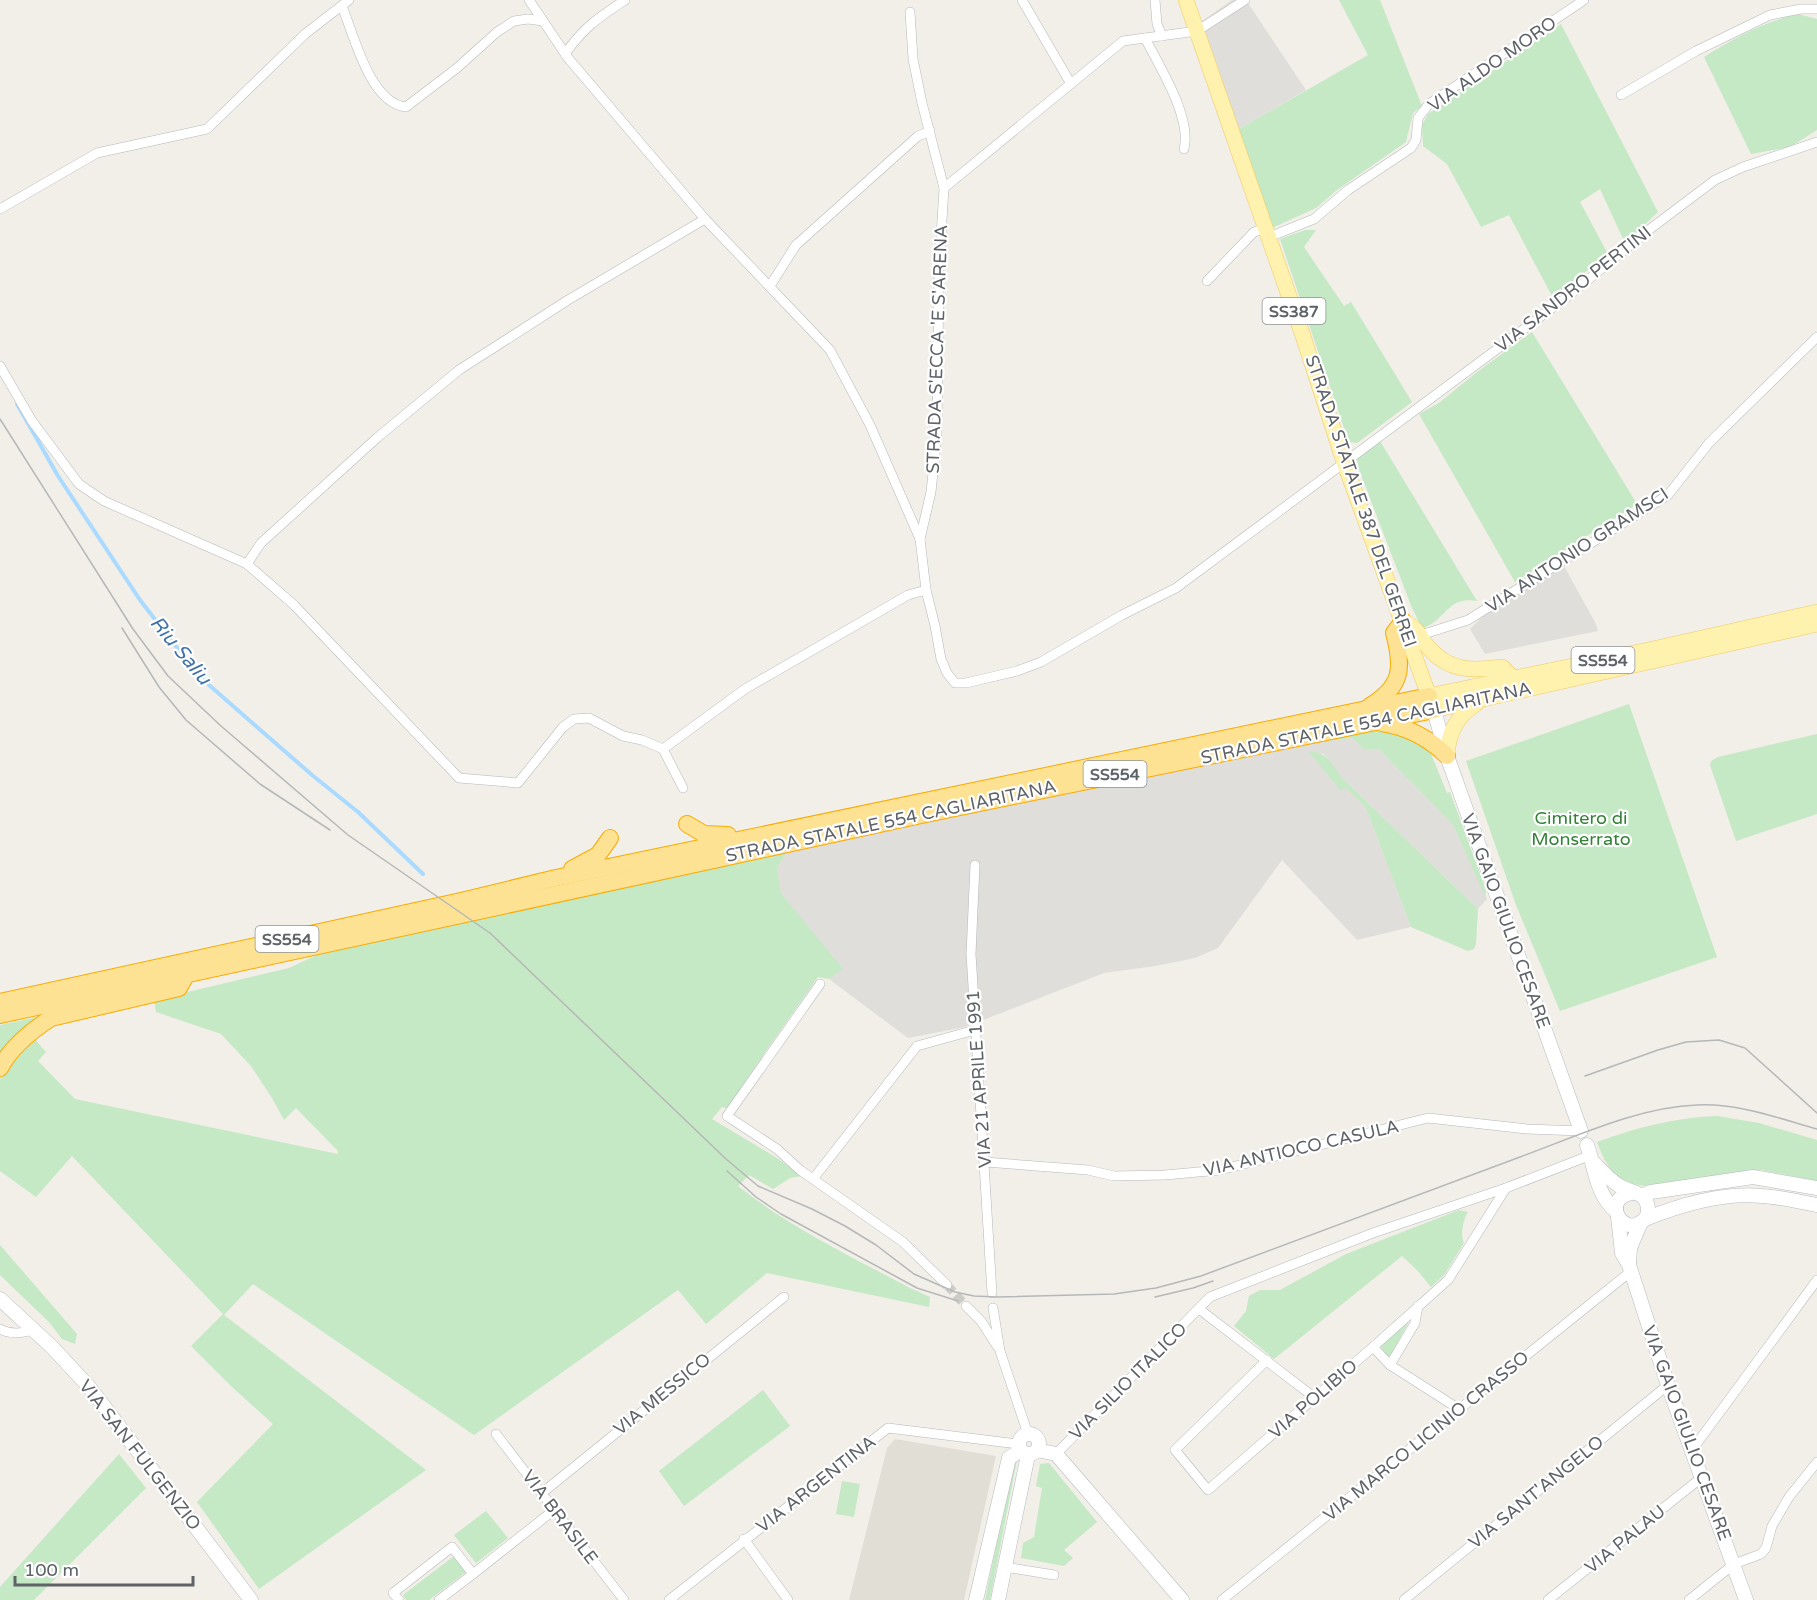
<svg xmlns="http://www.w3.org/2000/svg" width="1817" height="1600" viewBox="0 0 1817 1600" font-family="'Varela Round',sans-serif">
<rect width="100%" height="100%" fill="#f1efe8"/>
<g fill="#e0deda">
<polygon points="1232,0 1246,0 1306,90 1239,129 1201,22"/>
<polygon points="1564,566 1596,624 1598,631 1485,654 1470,629 1485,614"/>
<polygon points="1352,738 1364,749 1379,749 1453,825 1487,899 1478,909 1342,778 1324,754 1310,752 1341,790 1345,786 1366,808 1411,927 1357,940 1282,860 1218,948 1195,958 1155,966 1104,973 965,1027 908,1038 829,979 842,969 781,893 779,886 777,869 787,851 1302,744"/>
</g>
<polygon fill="#e1ded6" points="895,1439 996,1456 964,1600 849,1600 887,1448"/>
<g fill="#c5e8c5">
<polygon points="1339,0 1380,0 1422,106 1413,113 1406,142 1337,190 1316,208 1272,228 1239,129 1368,55"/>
<path d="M1798 14 1817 19V130L1790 147 1751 154 1704 57C1734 38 1763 22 1798 14Z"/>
<polygon points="1561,24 1658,212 1625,243 1600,189 1580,202 1608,254 1553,298 1509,215 1481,227 1447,164 1423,146 1422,125 1428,114"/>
<polygon points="1305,230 1316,230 1304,247 1344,306 1351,302 1412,402 1357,443 1349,442 1344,428 1280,239"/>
<polygon points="1532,332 1637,504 1515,582 1419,414 1439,403 1477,372"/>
<path d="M1380 441 1477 601C1447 595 1445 622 1422 628L1412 608 1358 467 1357 458Z"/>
<polygon points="1629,704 1717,957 1560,1011 1516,905 1466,761"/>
<polygon points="1373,728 1416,739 1431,754 1447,793 1450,792 1486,890 1485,896 1453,825 1379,749 1364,749 1352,738 1302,744"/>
<polygon points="1817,734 1817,814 1736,841 1710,765 1711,761 1718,757"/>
<path d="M1309 752C1326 750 1333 766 1342 778L1478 909 1476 944 1474 949 1468 951 1411 927 1366 808 1345 787 1341 791Z"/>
<path d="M787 851 777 869 781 893 843 969 829 979 818 977C788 1020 758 1061 730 1105L726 1108 722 1107 712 1119 777 1158 802 1176 790 1178 773 1189 749 1175 738 1186C789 1227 852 1257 910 1288L930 1297 929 1307 767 1273 706 1324 678 1290 474 1435 253 1284 224 1315 426 1470 259 1589 197 1502 273 1424 232 1387 191 1346 223 1314 72 1156 36 1197 0 1171V1079L7 1066 33 1037 46 1052 38 1061 75 1099 338 1154V1151L296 1108 284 1120 272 1098 251 1066 221 1034 156 1012 154 1000 289 968 323 952Z"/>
<path d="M38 1017 41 1018C26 1027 11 1038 0 1053V1025Z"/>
<path d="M1717 1116 1759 1123 1817 1140V1181L1761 1170 1644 1186C1616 1182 1606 1167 1597 1142 1638 1127 1673 1118 1717 1116Z"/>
<path d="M1459 1210 1468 1212C1463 1219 1460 1236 1464 1243L1444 1275 1431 1287 1417 1270 1402 1256 1274 1359 1234 1326 1246 1311 1249 1296 1260 1290H1280L1346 1254Z"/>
<polygon points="0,1245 77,1334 75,1344 62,1339 49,1322 0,1275"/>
<polygon points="1407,1321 1408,1323 1389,1358 1380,1346"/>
<polygon points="763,1390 790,1426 684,1506 659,1471"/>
<polygon points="119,1454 146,1488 34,1600 0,1600 0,1587"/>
<polygon points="1014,1459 1017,1460 990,1600 985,1600"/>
<polygon points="1049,1463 1097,1522 1064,1550 1073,1558 1064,1566 1021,1558 1023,1543 1034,1537 1042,1488 1036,1486 1040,1464"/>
<polygon points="842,1481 860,1484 854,1517 836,1514"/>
<polygon points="486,1511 508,1538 476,1563 454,1535"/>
<polygon points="454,1556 466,1572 429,1600 406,1600 403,1595"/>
</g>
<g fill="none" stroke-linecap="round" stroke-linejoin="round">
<polyline stroke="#aadaff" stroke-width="4" points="17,404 58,476 140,600 181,653 209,685 312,775 358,812 423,874"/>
<polyline stroke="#ccccc8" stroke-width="9" stroke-dasharray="9 4.5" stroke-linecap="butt" points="947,1285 966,1306"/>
<defs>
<g id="street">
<polyline points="529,0 568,58 705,219 830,350 870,425 920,539"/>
<polyline points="1022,0 1071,84"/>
<polyline points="1155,0 1157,24 1162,36"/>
<path d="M342 6C354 36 370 103 406 107L457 68 497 32 514 21 528 19 543 21"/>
<polyline points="910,12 913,59 922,103 944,188 939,269 937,434 931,492 920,539 926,590 935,626 941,659 947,673 955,683 966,683 1017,671 1041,662 1122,615 1176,588 1567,297 1650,229 1715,180 1743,167 1817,142"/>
<path d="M1145 38C1159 66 1192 117 1184 149"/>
<path d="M565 54C584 27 598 18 625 0"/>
<polyline points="1621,95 1696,51 1770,15 1801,9 1817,9"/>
<polyline points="944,188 1123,41 1197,31 1245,0"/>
<polyline points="0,209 97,153 207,129 305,34 349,0"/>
<polyline points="1269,237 1314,219 1348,190 1411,148 1416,140 1418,118 1429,104 1584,0"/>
<polyline points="1207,281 1254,232 1266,228"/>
<polyline points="770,286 796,245 918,136 930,131"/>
<polyline points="0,366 32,421 79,484 104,501 247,564 294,605 459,778 518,783 563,727 574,719 589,718 623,736 642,740 663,749 683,788"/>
<polyline points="247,564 261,543 378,437 459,370 568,300 705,219"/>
<polyline points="1421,635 1468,620 1668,495 1709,443 1817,337"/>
<polyline points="663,749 745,689 908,595 926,590"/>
<polyline points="975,865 971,954 992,1293"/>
<polyline points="820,984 727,1116 777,1149 800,1170 903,1242 947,1285"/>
<polyline points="985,1162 1088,1170 1114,1176 1165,1175 1220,1170 1428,1118 1527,1129 1581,1131"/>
<polyline points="813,1179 917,1046 975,1030"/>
<polyline points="966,1306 981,1321 997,1346"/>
<polyline points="993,1308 1000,1351 1028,1434"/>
<polyline points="1199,1309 1315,1398"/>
<path d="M0 1329C11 1335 22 1333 34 1330"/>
<polyline points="1373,1347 1390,1365 1459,1409"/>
<polyline points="1267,1360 1175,1450 1208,1490 1373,1347 1448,1280 1506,1188"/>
<polyline points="1390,1365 1415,1323 1418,1306"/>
<polyline points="496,1434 624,1600"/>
<polyline points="1692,1450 1817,1280"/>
<polyline points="1056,1454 1210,1297 1373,1233 1506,1188 1591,1155"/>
<polyline points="542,1493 784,1297"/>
<polyline points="744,1539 788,1600"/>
<polyline points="1005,1567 1054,1575"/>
<polyline points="473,1574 554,1510"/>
<polyline points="399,1600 393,1593 452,1547 473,1574 439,1600"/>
<polyline points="669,1600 888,1428 1018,1444"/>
<polyline points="1222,1600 1630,1272"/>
<polyline points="1404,1600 1668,1385"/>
<polyline points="1548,1600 1701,1478"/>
<polyline points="1689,1600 1734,1564 1761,1554 1766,1548 1772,1526 1789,1497 1817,1462"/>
</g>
<g id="secondary">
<polyline points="1431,700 1447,756 1581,1131"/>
<path d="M1587 1145C1595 1167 1596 1195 1616 1211"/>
<path d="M1594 1163C1601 1170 1609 1179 1618 1185 1625 1190 1636 1191 1643 1197 1646 1200 1648 1205 1648 1210 1648 1215 1646 1219 1642 1222 1621 1237 1601 1198 1632 1193"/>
<polyline points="1642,1196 1651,1192 1753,1177 1817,1188"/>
<polyline points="1618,1217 1622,1253 1629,1265 1668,1385 1746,1600"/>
<path d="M1645 1219C1680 1205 1725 1192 1762 1196 1781 1197 1799 1202 1817 1205"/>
<polyline points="1629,1263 1630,1248 1641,1222"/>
<polyline points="0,1299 52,1347 90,1388 251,1600"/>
<circle cx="1029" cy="1444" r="10"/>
<polyline points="1037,1450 1056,1454 1182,1600"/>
<polyline points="976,1600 1009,1458 1020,1451"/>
<polyline points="998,1600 1028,1455"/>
</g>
<g id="primary">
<polyline points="1186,0 1303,336 1344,462 1429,696 1644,651 1817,612"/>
<path d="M1403 621C1422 631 1416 633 1428 647 1449 672 1473 671 1502 667L1513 678"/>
<polyline points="1434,710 1817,624"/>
<path d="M1447 756C1448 734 1456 716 1476 704"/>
</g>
<g id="highway">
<path d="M1370 706C1403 686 1403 667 1394 633L1403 621"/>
<path d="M1382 723C1408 727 1429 738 1447 756"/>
<polyline points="687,824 704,834 728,835"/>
<polyline points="572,869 598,855 610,838"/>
<polyline points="0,1002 461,901 556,878 1429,696"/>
<polyline points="0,1015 921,815 1434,710"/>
<path d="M0 1068C11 1047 31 1031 51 1018L179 988 186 975"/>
</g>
</defs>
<use href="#street" stroke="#b5b8bc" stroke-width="10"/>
<use href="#secondary" stroke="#b6babf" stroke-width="15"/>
<use href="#primary" stroke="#f2c960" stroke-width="16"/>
<use href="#highway" stroke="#f9ab00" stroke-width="18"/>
<use href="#street" stroke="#fff" stroke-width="9"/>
<use href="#secondary" stroke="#fff" stroke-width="14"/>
<use href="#primary" stroke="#fff2af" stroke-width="15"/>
<use href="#highway" stroke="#fde293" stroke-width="16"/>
<g stroke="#b6b7b8" stroke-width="1.5">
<path d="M0 419 133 629 168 676 221 726 348 835 490 933 726 1159 758 1186 812 1209 845 1226 876 1245 914 1274 955 1292 974 1296 997 1297 1114 1294 1156 1288 1201 1276C1307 1237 1413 1196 1520 1157 1575 1137 1638 1107 1697 1105 1738 1103 1778 1118 1817 1129"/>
<polyline points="122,628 159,687 186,720 260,784 330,830"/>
<polyline points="1585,1076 1658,1050 1686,1042 1719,1040 1745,1048 1817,1113"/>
<polyline points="727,1171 756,1197 781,1214 917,1288 958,1301"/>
<polyline points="1155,1297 1193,1288 1213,1281"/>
</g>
</g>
<g text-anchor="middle" stroke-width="4.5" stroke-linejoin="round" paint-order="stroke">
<g fill="#fff" stroke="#8f9295" stroke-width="1.5">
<rect x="1262.5" y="298" width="63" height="26" rx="4.5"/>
<rect x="1571.5" y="647" width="63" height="26" rx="4.5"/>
<rect x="1083.5" y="761" width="63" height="26" rx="4.5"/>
<rect x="255.5" y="926" width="63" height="26" rx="4.5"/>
</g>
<g font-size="16" font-weight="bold" fill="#5f6368">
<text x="1294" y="317">SS387</text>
<text x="1603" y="666">SS554</text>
<text x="1115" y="780">SS554</text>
<text x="287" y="945">SS554</text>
</g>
<g font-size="18" fill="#5f6368" stroke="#fff">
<text transform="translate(1492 64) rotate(-35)" y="6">VIA ALDO MORO</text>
<text transform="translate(1573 289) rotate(-38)" y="6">VIA SANDRO PERTINI</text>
<text transform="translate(937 349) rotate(-88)" y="6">STRADA S'ECCA 'E S'ARENA</text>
<text transform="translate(1361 501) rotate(71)" y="6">STRADA STATALE 387 DEL GERREI</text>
<text transform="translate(1577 550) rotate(-33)" y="6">VIA ANTONIO GRAMSCI</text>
<text transform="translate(1366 723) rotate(-12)" y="6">STRADA STATALE 554 CAGLIARITANA</text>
<text transform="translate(891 821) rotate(-12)" y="6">STRADA STATALE 554 CAGLIARITANA</text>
<text transform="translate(1506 921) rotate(70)" y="6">VIA GAIO GIULIO CESARE</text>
<text transform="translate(979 1079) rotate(-94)" y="6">VIA 21 APRILE 1991</text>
<text transform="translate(1301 1148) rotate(-13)" y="6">VIA ANTIOCO CASULA</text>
<text transform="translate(1128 1381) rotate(-45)" y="6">VIA SILIO ITALICO</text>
<text transform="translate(662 1394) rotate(-39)" y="6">VIA MESSICO</text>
<text transform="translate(1313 1399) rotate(-41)" y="6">VIA POLIBIO</text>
<text transform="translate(1687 1433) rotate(70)" y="6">VIA GAIO GIULIO CESARE</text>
<text transform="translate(1426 1436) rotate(-39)" y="6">VIA MARCO LICINIO CRASSO</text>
<text transform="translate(140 1455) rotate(52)" y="6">VIA SAN FULGENZIO</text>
<text transform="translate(816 1484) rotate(-38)" y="6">VIA ARGENTINA</text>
<text transform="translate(1536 1492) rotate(-39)" y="6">VIA SANT'ANGELO</text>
<text transform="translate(560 1517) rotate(53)" y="6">VIA BRASILE</text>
<text transform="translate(1625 1539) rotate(-39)" y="6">VIA PALAU</text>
</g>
<g font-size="18" fill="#348238" stroke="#fff">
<text x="1581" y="824">Cimitero di<tspan x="1581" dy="21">Monserrato</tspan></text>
</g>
<g font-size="20" font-style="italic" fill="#4174aa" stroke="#fff">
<text transform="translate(181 650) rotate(50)" y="7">Riu Saliu</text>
</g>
</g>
<path d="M15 1576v9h178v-9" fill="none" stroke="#5f6368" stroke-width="3"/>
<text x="24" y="1576" font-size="18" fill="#5f6368" stroke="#ffffff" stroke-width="4.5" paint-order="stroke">100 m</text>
</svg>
